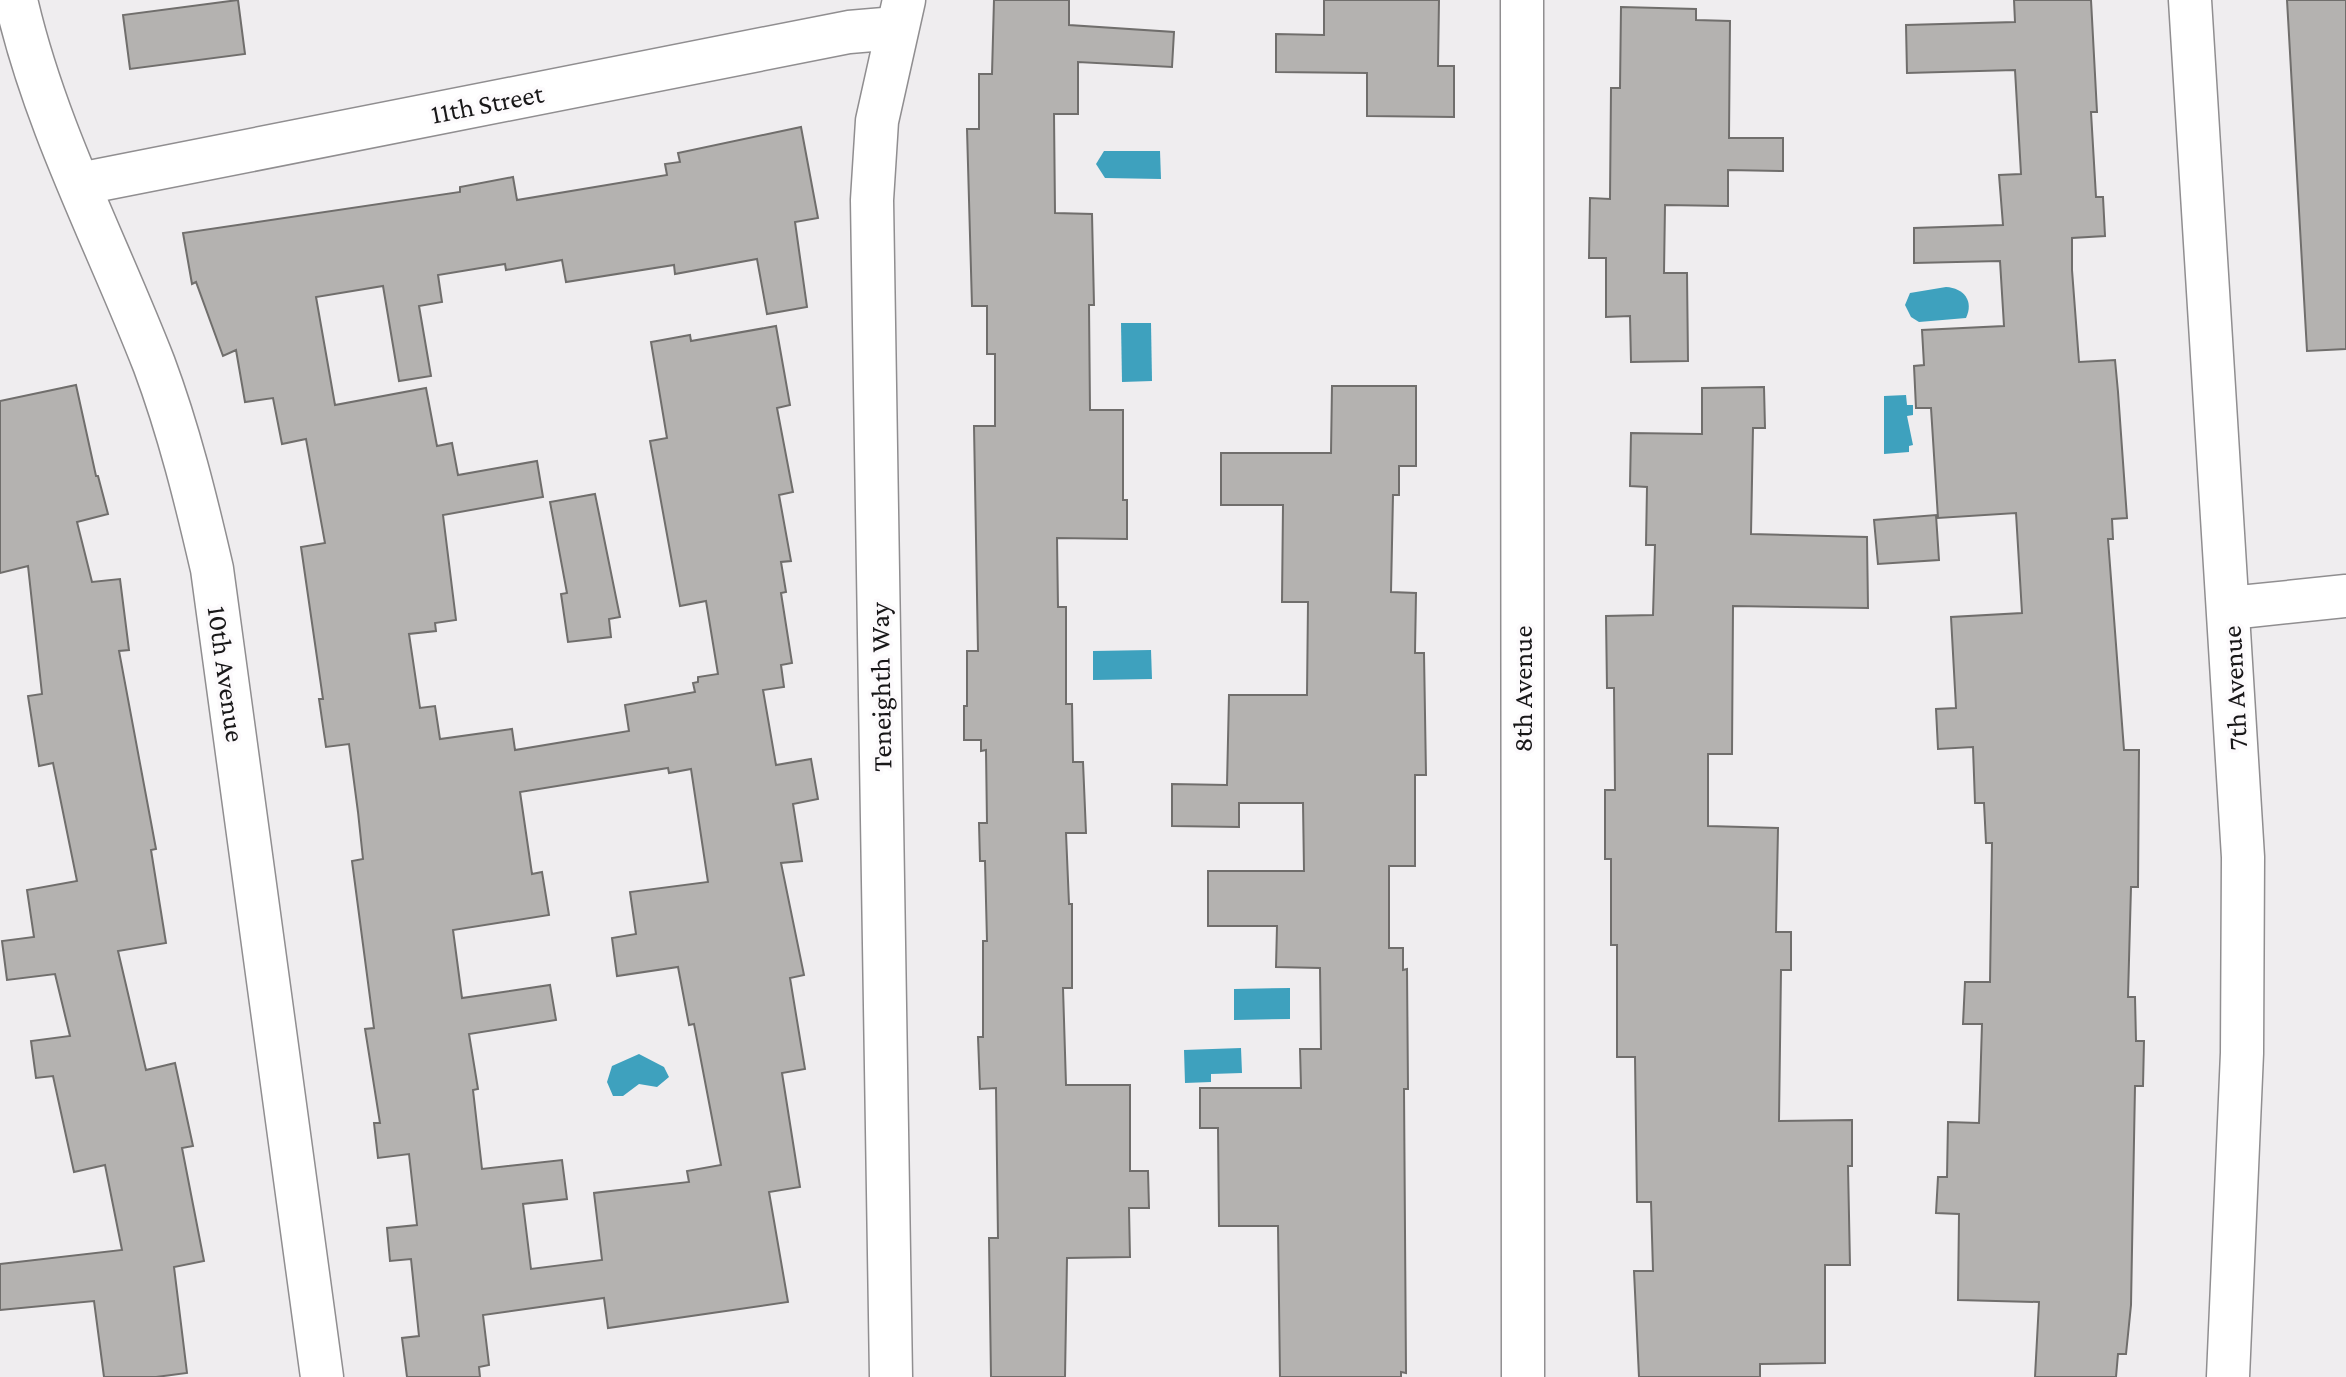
<svg xmlns="http://www.w3.org/2000/svg" width="2346" height="1377" viewBox="0 0 2346 1377" font-family="'Crimson Pro',serif">
<rect width="100%" height="100%" fill="#efedef"/>
<g fill="#3ea1be">
<polygon points="1104,151 1160,151 1161,179 1105,178 1096,164"/>
<path d="M1946 287C1964 288 1974 301 1966 318L1919 322 1911 317 1905 305 1910 293Z"/>
<polygon points="1121,323 1151,323 1152,381 1122,382"/>
<polygon points="1906,395 1907,405 1913,405 1913,415 1907,416 1913,445 1909,446 1909,452 1884,454 1884,396"/>
<polygon points="1151,650 1152,679 1093,680 1093,651"/>
<polygon points="1290,988 1290,1019 1234,1020 1234,989"/>
<polygon points="1241,1048 1242,1073 1211,1074 1211,1082 1185,1083 1184,1050"/>
<polygon points="639,1054 664,1067 669,1077 657,1087 639,1084 623,1096 613,1096 607,1082 612,1066"/>
</g>
<g fill="#b4b2b0" stroke="#706e6c" stroke-width="2" fill-rule="evenodd">
<polygon points="238,0 245,54 130,69 123,15"/>
<polygon points="994,0 1069,0 1069,25 1174,32 1172,67 1078,62 1078,114 1054,114 1055,213 1092,214 1094,305 1089,305 1090,410 1123,410 1123,500 1127,500 1127,539 1057,538 1058,607 1066,607 1066,704 1072,704 1073,762 1083,762 1086,833 1066,833 1069,904 1072,904 1072,988 1063,988 1066,1085 1130,1085 1130,1171 1148,1171 1149,1208 1129,1208 1130,1257 1067,1258 1065,1377 991,1377 989,1238 998,1238 996,1088 980,1089 978,1037 983,1037 983,941 987,941 985,861 980,861 979,823 987,823 986,750 981,751 981,740 964,740 964,706 967,706 967,651 978,651 974,426 995,426 995,354 987,354 987,306 972,306 967,129 979,129 979,74 992,74"/>
<polygon points="1324,0 1439,0 1438,66 1454,66 1454,117 1367,116 1367,73 1276,72 1276,34 1324,35"/>
<polygon points="2014,0 2091,0 2097,112 2091,112 2096,197 2103,197 2105,236 2072,238 2072,270 2079,362 2115,360 2118,392 2127,518 2112,519 2113,539 2108,539 2124,750 2139,750 2138,887 2131,887 2128,997 2135,997 2136,1041 2144,1041 2143,1086 2135,1086 2131,1305 2126,1354 2118,1354 2116,1377 2035,1377 2039,1302 1958,1300 1959,1214 1936,1213 1938,1177 1947,1177 1948,1122 1979,1123 1982,1024 1963,1024 1965,982 1990,982 1992,843 1986,843 1984,803 1975,803 1973,747 1938,749 1936,709 1956,708 1951,617 2022,613 2016,513 1938,518 1931,408 1916,408 1914,366 1924,365 1922,330 2004,326 2000,261 1914,263 1914,228 2003,225 1999,175 2021,174 2015,70 1907,73 1906,25 2015,22"/>
<polygon points="2287,0 2346,0 2346,349 2307,351"/>
<polygon points="1621,7 1696,9 1696,20 1730,21 1729,138 1783,138 1783,171 1728,170 1728,206 1665,205 1664,273 1687,273 1688,361 1631,362 1630,316 1606,317 1606,258 1589,258 1590,198 1610,199 1611,88 1620,88"/>
<path d="M801 127 818 218 795 222 807 307 767 314 757 259 675 274 674 265 566 282 562 260 506 270 505 264 438 275 442 302 419 306 431 376 399 381 383 286 316 297 335 405 426 388 437 446 452 443 458 475 537 461 543 497 443 515 456 620 435 623 436 631 409 634 420 708 435 706 440 739 512 729 515 750 629 731 625 705 695 692 693 683 698 682V677L718 674 706 601 680 606 650 441 667 438 651 342 690 335 691 341 776 326 790 405 777 408 793 492 779 495 791 561 781 562 786 592 781 593 792 663 781 665 784 687 763 690 776 765 811 759 818 799 793 804 802 861 781 863 804 975 790 978 805 1069 782 1073 800 1187 769 1192 788 1302 608 1328 604 1298 483 1315 489 1365 479 1367 480 1377H407L402 1338 419 1336 411 1259 390 1261 387 1228 417 1225 409 1154 378 1158 374 1123H380L365 1029 374 1028 352 861 363 859 358 812 349 744 326 747 319 699H323L301 547 325 543 306 439 282 444 273 398 245 402 236 350 223 356 196 282 192 284 183 233 460 192V187L513 177 517 200 667 175 665 164 680 162 678 153ZM668 768 669 773 691 769 708 882 630 892 636 934 612 938 617 976 678 967 689 1025 694 1024 721 1165 687 1171 689 1182 594 1193 602 1260 531 1269 523 1204 567 1199 562 1160 482 1169 473 1090 478 1089 469 1034 556 1020 550 985 462 998 453 930 549 915 542 872 532 874 520 792Z"/>
<polygon points="76,385 96,476 98,476 108,514 77,522 92,582 120,579 129,650 119,651 156,849 151,850 166,943 118,951 146,1070 175,1063 193,1146 182,1148 204,1261 174,1267 187,1373 156,1377 104,1377 94,1301 0,1310 0,1264 122,1250 105,1165 74,1172 53,1076 36,1078 31,1041 70,1036 55,974 7,980 2,941 34,937 27,890 77,881 53,763 39,766 28,696 42,694 28,566 0,573 0,401"/>
<polygon points="1332,386 1416,386 1416,466 1399,466 1399,495 1393,495 1391,592 1416,593 1415,653 1424,653 1426,775 1415,775 1415,866 1389,866 1389,948 1403,948 1403,970 1407,969 1408,1089 1404,1089 1406,1373 1401,1372 1401,1377 1280,1377 1278,1226 1219,1226 1218,1128 1200,1128 1200,1088 1301,1088 1300,1049 1321,1049 1320,968 1276,967 1277,926 1208,926 1208,871 1304,871 1303,803 1239,803 1239,827 1172,826 1172,784 1227,785 1229,695 1307,695 1308,602 1282,602 1283,505 1221,505 1221,453 1331,453"/>
<polygon points="1764,387 1765,428 1753,428 1751,534 1867,537 1868,608 1733,606 1732,754 1708,754 1708,826 1778,828 1776,932 1791,932 1791,970 1781,970 1779,1121 1852,1120 1852,1166 1848,1166 1850,1265 1825,1265 1825,1363 1760,1364 1760,1377 1639,1377 1634,1271 1653,1271 1651,1202 1637,1202 1635,1057 1617,1057 1617,945 1611,945 1611,859 1605,859 1605,790 1615,790 1614,688 1607,688 1606,616 1653,615 1655,545 1646,545 1647,487 1630,486 1631,433 1702,434 1702,388"/>
<polygon points="595,494 620,617 609,619 611,637 568,642 561,594 567,593 550,502"/>
<polygon points="1936,515 1939,560 1878,564 1874,520"/>
</g>
<g fill="none" stroke-linecap="round" stroke-linejoin="round">
<defs>
<g id="minor">
<path d="M16 0C45 127 107 243 154 364 179 431 196 500 212 569L322 1377"/>
<polyline points="1522,0 1523,1377"/>
<polyline points="2190,0 2243,857 2242,1053 2228,1377"/>
<polyline points="79,184 849,32 896,28"/>
<polyline points="2230,608 2346,596"/>
<polyline points="891,1377 872,200 877,121 904,0"/>
</g>
</defs>
<use href="#minor" stroke="#908e90" stroke-width="45"/>
<use href="#minor" stroke="#fff" stroke-width="42"/>
</g>
<g text-anchor="middle" stroke-width="7" stroke-linejoin="round" paint-order="stroke">
<g font-size="28" fill="#181718" stroke="#fcfafc">
<text transform="translate(487 103) rotate(-11)" y="10">11th Street</text>
<text transform="translate(227 674) rotate(82)" y="10">10th Avenue</text>
<text transform="translate(880 687) rotate(-91)" y="10">Teneighth Way</text>
<text transform="translate(2234 688) rotate(-93)" y="10">7th Avenue</text>
<text transform="translate(1522 689) rotate(-90)" y="10">8th Avenue</text>
</g>
</g>
</svg>
